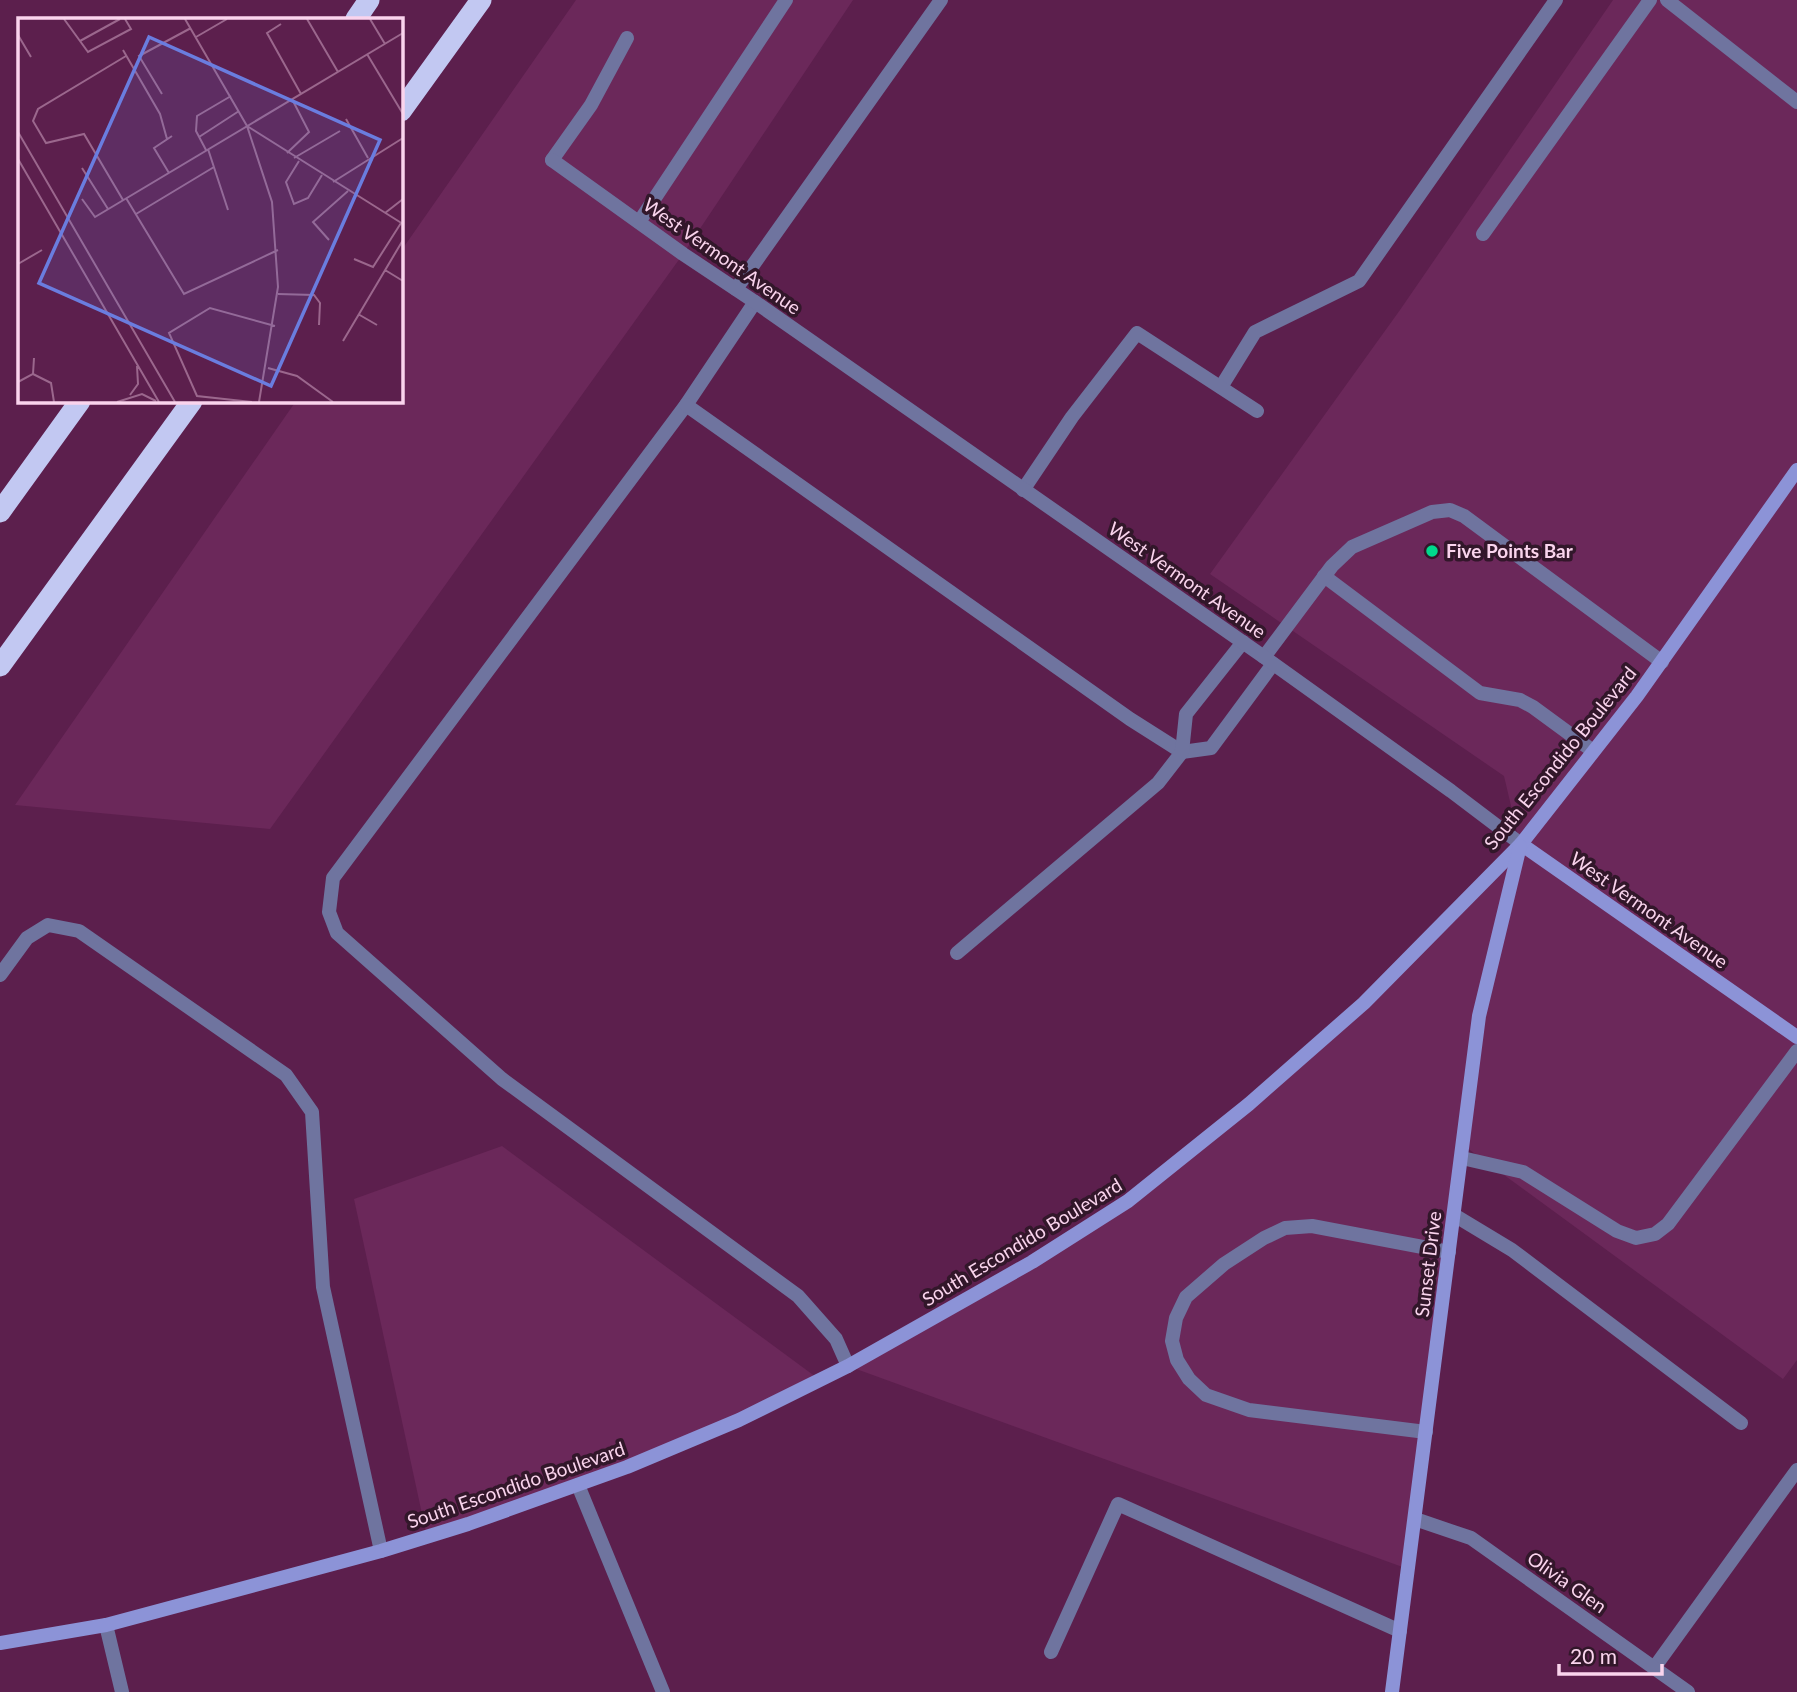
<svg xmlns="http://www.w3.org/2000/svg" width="1797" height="1692" viewBox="0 0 1797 1692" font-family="Lato,sans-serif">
<rect width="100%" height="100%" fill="#5c1f4d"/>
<g fill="#6b285a">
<polygon points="576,0 853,0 683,254 270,829 15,805 296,401 401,401 401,251"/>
<polygon points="1613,0 1797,0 1797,1360 1783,1379 1463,1145 1408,1569 848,1366 1128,1201 1249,1104 1520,844 1504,776 1210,574 1400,310"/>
<polygon points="502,1146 820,1380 739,1420 427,1537 354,1199"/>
</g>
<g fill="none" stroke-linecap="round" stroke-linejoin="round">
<g stroke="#6f749f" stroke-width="14">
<polyline points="1667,0 1797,102"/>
<polyline points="552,160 591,105 627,38"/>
<polyline points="639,222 786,0"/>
<polyline points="1483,234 1650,0"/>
<polyline points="736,289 941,0"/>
<polyline points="755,302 686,405 333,878 329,912 337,933 502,1079 798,1296 836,1339 848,1366"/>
<polyline points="1221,387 1255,332 1359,281 1556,0"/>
<polyline points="686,405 1130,719 1182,752 1211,748 1273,664"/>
<polyline points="1023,490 1072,417 1137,333 1257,411"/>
<polyline points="1324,576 1480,693 1520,700 1533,707 1593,751"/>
<polyline points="1264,657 1332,566 1352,547 1432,512 1450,510 1464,516 1662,662"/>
<polyline points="957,953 1158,783 1182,752 1186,714 1243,642"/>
<polyline points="0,975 27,938 48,925 79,931 286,1075 312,1112 323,1287 381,1551"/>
<polyline points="1462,1158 1523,1172 1617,1231 1636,1238 1655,1234 1668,1224 1797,1051"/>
<polyline points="1454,1215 1512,1250 1741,1423"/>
<polyline points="1426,1432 1249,1410 1206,1395 1189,1379 1177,1360 1172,1341 1176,1318 1186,1297 1224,1264 1264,1238 1285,1228 1312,1226 1449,1252"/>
<polyline points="578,1485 663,1692"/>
<polyline points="1051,1652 1118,1504 1400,1631"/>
<polyline points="1654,1668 1797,1470"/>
</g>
<g stroke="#6f749f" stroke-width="14">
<polyline points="552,160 683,254 755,302 1264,657 1451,791 1521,844"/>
<polyline points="1415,1519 1471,1538 1688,1692"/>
<polyline points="106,1625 122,1692"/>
</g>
<g stroke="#8c93d7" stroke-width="14">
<polyline points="1521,844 1797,1037"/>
<polyline points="0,1643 106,1625 381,1551 468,1524 627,1467 739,1420 848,1366 1032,1262 1128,1201 1249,1104 1364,1003 1521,844 1637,696 1797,470"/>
<polyline points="1392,1692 1479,1016 1520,846"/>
</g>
<g stroke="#c2c8f2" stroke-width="21">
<polyline points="356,19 369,0"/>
<polyline points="401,111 481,0"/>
<polyline points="0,512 80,401"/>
<polyline points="0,666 192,401"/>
</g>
</g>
<circle fill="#00d98c" stroke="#32172a" stroke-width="2.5" cx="1432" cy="551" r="7"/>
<g text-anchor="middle" stroke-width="7" stroke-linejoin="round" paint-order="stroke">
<g font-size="19" fill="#fad4ed" stroke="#32172a">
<text transform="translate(722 256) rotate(35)" y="7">West Vermont Avenue</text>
<text transform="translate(1187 580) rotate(35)" y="7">West Vermont Avenue</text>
<text transform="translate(1560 758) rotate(-51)" y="7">South Escondido Boulevard</text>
<text transform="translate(1649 910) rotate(35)" y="7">West Vermont Avenue</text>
<text transform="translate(1022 1242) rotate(-31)" y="7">South Escondido Boulevard</text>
<text transform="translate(1428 1264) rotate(-83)" y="7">Sunset Drive</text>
<text transform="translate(516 1485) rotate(-19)" y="7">South Escondido Boulevard</text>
<text transform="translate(1567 1582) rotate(35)" y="7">Olivia Glen</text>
</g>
<g font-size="19" font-weight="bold" fill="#fad4ed" stroke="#32172a" text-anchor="start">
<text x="1446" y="558">Five Points Bar</text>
</g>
</g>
<g transform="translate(18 18)">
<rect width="385" height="385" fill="#5c1f4d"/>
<path fill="none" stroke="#9b678d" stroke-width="2" d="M46 1 70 34 113 11 107 1M167 1 229 108 254 184 260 269 241 384M289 1 320 54M352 1 367 26M263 6 249 15 283 76M0 17 13 39M178 19 209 1M62 23 102 1M105 32 142 96 149 121M349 36 385 96M144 76 121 38 173 10M328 101 350 140M229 108 385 206M0 114 157 384M181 119 221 93M190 131 210 192M188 132 178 113 179 98 213 78M269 135 291 114 274 81M276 140 322 113M0 141 141 384M281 143 268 164 276 186 290 180 304 157M64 150 90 191M151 155 136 130 154 118M315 164 385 120M108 180 166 276 260 232M64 181 77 199 385 15M105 182 66 116 28 125 15 103 20 91 108 38M367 195 385 181M118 196 196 149M311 222 295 204 330 173M336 241 355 249 383 205M0 246 24 232M367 252 385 263M260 276 296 277 302 285 301 307M340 296 359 307M325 323 385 222M250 350 279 358 315 384M15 356 33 365 36 384M0 364 15 356 16 340M112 377 120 366 119 348M99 384 124 376 138 383M234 384 179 378 151 315 192 290 257 308"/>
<path fill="#6a7ddf" fill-opacity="0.15" stroke="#6a7ddf" stroke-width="3.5" d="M131 19 362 122 253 368 21 265Z"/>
<rect width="385" height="385" fill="none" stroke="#fad4ed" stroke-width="3.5"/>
</g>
<path d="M1559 1664v10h103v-10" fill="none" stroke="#fad4ed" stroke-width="3.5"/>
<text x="1570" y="1664" font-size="21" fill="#fad4ed" stroke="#32172a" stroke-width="5" paint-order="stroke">20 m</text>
</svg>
